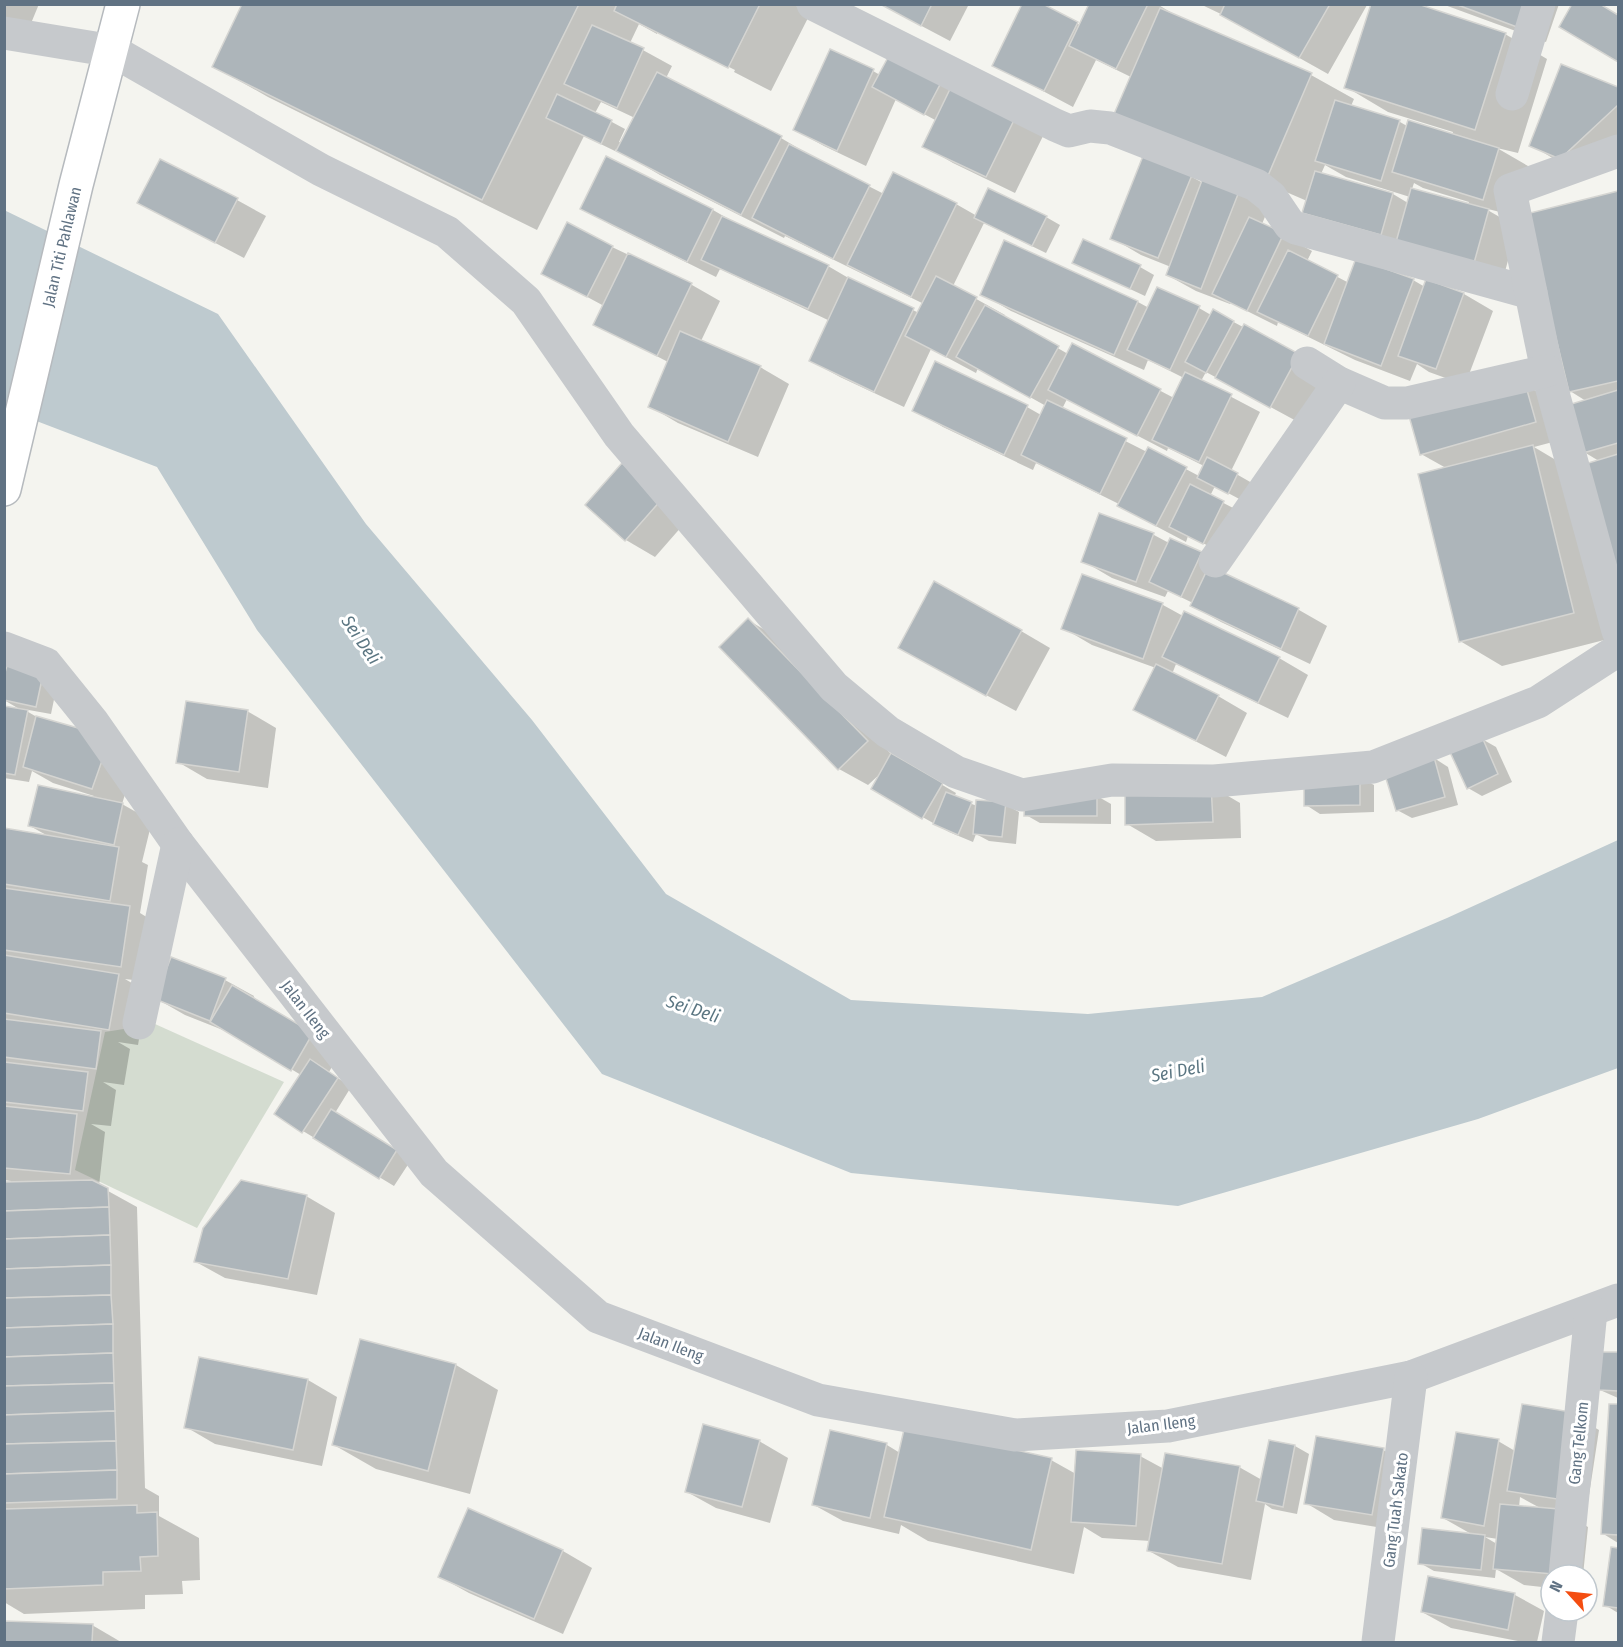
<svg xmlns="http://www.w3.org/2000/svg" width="1623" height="1647" viewBox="0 0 1623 1647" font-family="'Fira Sans Condensed',sans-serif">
<rect width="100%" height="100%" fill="#f4f4ef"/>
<polygon fill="#d4dcd0" points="155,1024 284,1082 197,1228 75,1170 105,1032"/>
<polygon fill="#becacf" points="4,210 218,314 366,524 532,720 666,894 851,1000 1088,1014 1262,997 1447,918 1618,840 1618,1068 1478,1119 1178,1206 851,1173 602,1074 257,630 157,467 5,409"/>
<g fill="#0003" fill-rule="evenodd">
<polygon points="4,4 39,4 27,33 4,24"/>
<path d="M244 4H793L810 14 771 91 734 72 735 70 657 31V34L639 24 630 43 672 66 666 78 781 138 823 163 884 194 956 204 977 216 1046 217 1060 225 1046 253 984 223 953 286 1005 315 1004 317 1068 354 1073 345 1174 398 1184 378 1148 360 1144 370 1011 311 982 294 1138 302 1149 308H1199L1211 315 1213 311 1327 372 1300 423 1206 372 1201 381 1260 412 1231 471 1252 483 1243 501 1215 486 1210 496 1237 510 1217 550 1188 536 1186 542 1148 522 1119 504 1036 463 1033 470 943 427 914 410 1027 407 1041 415 1046 406 978 368 976 373 931 349 904 407 840 377 811 361 830 321 720 269 716 277 611 225 582 208 607 158 713 210 739 225 828 266 857 283 919 313 924 304 785 236 784 238 660 175 616 149 615 151 584 136 537 230 268 97 213 66ZM601 102 635 118 622 143 619 142 625 129 595 113ZM1067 399 1167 451 1168 448 1204 466 1199 476 1148 449 1147 452 1062 409Z"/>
<polygon points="880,4 969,4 950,41"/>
<path d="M1040 4 1080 25 1090 4H1157L1180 18 1311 75 1354 99 1351 106 1400 122 1407 126 1452 135 1453 132 1388 112 1346 87 1505 34 1547 59 1518 153 1497 148 1528 166 1512 215 1484 208 1517 227 1503 279 1426 257 1307 201 1158 137 1131 77 1096 60 1073 107 994 65ZM1325 165 1346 177 1410 197 1408 203 1393 194 1321 174ZM1414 183 1423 188 1469 202 1468 205 1412 189Z"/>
<polygon points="1200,4 1366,4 1367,5 1328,74 1223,15"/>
<polygon points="1442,4 1559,4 1546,42"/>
<polygon points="1598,4 1618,17 1618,60 1561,27"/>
<polygon points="893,52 1045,132 1015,193 953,163 924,146 937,121 896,99 866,166 824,146 795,130 873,71 880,75"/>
<polygon points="1562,66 1618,89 1618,148 1559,162 1531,145"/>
<polygon points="1192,177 1203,183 1205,177 1269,207 1262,224 1312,251 1307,261 1349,283 1413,280 1425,287 1427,281 1464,294 1493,311 1465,385 1429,372 1417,364 1410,381 1355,360 1278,322 1277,326 1231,303 1230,304 1196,291 1167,275 1171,267 1141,255 1112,238"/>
<polygon points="1618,193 1618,573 1599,461 1584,452 1586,401 1570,391 1528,215"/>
<polygon points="237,200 266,216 244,258 139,203"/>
<polygon points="612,247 692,285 720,301 701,341 760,367 789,384 758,457 678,423 649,406 668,362 595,324 604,306 543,273"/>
<polygon points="1074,263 1140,267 1154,275 1145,296"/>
<polygon points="1525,385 1554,401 1564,439 1534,447 1576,472 1616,637 1502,666 1460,641 1446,468 1421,454"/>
<polygon points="623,465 690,517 655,557 626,540 587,505"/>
<polygon points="1100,514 1154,535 1169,543 1201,554 1212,569 1299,610 1327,626 1310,664 1221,622 1192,606 1193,603 1168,591 1165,597 1112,578 1083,561"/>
<polygon points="1082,576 1163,605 1183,616 1279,658 1308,675 1288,718 1176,664 1172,674 1218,696 1247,713 1226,757 1135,710 1156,668 1092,645 1063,628"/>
<polygon points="748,620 777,637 893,756 956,793 954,797 977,806 1005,804 1019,812 1016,844 989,841 976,834 973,842 949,832 873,789 881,773 868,785 839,769 721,647"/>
<polygon points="1021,631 1050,648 1016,711 928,664"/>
<polygon points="58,680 51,714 23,709 132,772 122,804 152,821 142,862 148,865 140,913 158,924 150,982 125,979 147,992 138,1045 118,1042 130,1049 124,1085 103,1082 116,1090 111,1126 91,1124 105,1132 99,1186 137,1207 145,1488 159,1496 159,1516 199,1538 200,1580 182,1581 183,1594 145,1595 145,1609 24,1614 4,1602 4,1511 9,1511 4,1509 4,1183 11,1183 11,1181 4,1180 4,829 48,836 30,826 94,798 94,796 53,783 32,771 29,782 4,778 4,707 21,710 4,700 4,682"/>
<polygon points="247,711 276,728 268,788 207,779 178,762"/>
<polygon points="1482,739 1496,747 1512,782 1482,796 1468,788"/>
<polygon points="1434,758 1448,767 1458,805 1412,818 1397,810"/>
<polygon points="1359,777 1374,785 1374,812 1320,814 1306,805"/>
<polygon points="1211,786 1240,803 1241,838 1156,841 1127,824"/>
<polygon points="1097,796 1111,804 1111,824 1040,823 1026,815"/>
<polygon points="172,959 225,980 254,996 253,999 341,1051 329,1072 351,1087 335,1113 411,1160 394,1186 303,1131 301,1075 233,1034 185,1015 157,999"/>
<polygon points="306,1196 335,1213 317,1295 225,1278 196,1262"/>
<polygon points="1602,1354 1618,1354 1618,1398 1600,1390"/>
<polygon points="456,1365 498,1390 470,1494 376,1469 334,1445"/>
<polygon points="308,1380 337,1397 322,1466 215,1444 186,1427"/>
<polygon points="1611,1405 1618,1406 1618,1543 1602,1533"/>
<path d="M1570 1413 1599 1430 1586 1515 1558 1510 1588 1527 1583 1575H1551V1588L1524 1585 1496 1569 1495 1578 1434 1571 1420 1563 1473 1535 1443 1518 1498 1441 1515 1451ZM1520 1497 1542 1509 1519 1507ZM1485 1537 1498 1539 1497 1544Z"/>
<polygon points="831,1432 887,1445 900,1453 1051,1460 1076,1474 1140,1456 1164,1469 1239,1467 1262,1480 1295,1446 1309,1454 1297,1514 1272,1509 1265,1504 1251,1580 1178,1567 1149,1551 1151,1541 1102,1538 1084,1527 1074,1574 928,1541 901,1525 899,1534 843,1521 814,1505"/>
<polygon points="759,1441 788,1458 770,1523 716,1508 687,1492"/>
<polygon points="1383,1450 1412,1466 1401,1531 1334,1520 1306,1503"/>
<polygon points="469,1510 563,1551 592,1568 563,1634 469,1593 440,1577"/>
<polygon points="1612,1549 1618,1550 1618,1613 1605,1605"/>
<polygon points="1429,1578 1515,1595 1544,1611 1537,1642 1523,1642 1451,1628 1422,1612"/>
<polygon points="4,1623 92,1625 121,1642 4,1642"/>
</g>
<g fill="#adb5ba" stroke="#d5d5d2" stroke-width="1.5">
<polygon points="242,4 579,4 482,200 212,67"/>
<polygon points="617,4 760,4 728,68 614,11"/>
<polygon points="880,4 932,4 921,26"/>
<polygon points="1022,4 1043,4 1078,22 1044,91 992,66"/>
<polygon points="1089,4 1148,4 1116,69 1069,46"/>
<polygon points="1225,4 1330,4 1299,58 1220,15"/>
<polygon points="1371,4 1418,4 1506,33 1475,130 1344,88"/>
<polygon points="1455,4 1525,4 1517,27"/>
<polygon points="1572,4 1600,4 1618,15 1618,62 1559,27"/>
<polygon points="1160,8 1312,73 1267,178 1114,114"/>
<polygon points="592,25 644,48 617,108 564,84"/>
<polygon points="830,49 874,69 837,151 793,130"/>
<polygon points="892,50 944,77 924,115 872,87"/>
<polygon points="1561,64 1618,87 1618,105 1560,159 1529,146"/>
<polygon points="657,72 782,136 741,215 616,151"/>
<polygon points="953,83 1017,114 986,177 922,147"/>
<polygon points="557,94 612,120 601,144 546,118"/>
<polygon points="1335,100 1400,120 1381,181 1315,161"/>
<polygon points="1408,120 1499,148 1483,200 1392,172"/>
<polygon points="789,144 870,185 833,259 752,218"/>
<polygon points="606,156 713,209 687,262 580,209"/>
<polygon points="1143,156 1192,175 1158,258 1110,239"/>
<polygon points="160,159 238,198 215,243 137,203"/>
<polygon points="1315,171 1393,193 1381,235 1302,213"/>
<polygon points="893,172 957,203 911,297 847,265"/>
<polygon points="1204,175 1240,189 1201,289 1166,275"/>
<polygon points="988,188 1047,216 1032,246 974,218"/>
<polygon points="1411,188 1489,209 1474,263 1396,242"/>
<polygon points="1618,191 1618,381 1569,392 1526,214"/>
<polygon points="722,216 829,265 808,309 701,260"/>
<polygon points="1249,217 1284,233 1247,311 1212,294"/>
<polygon points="567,222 613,246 587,297 541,274"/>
<polygon points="1083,239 1141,265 1130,289 1072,263"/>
<polygon points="1004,240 1138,301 1114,355 980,295"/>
<polygon points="1288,250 1338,275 1308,336 1257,312"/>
<polygon points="628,253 692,283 657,356 593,325"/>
<polygon points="1356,258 1414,279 1381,366 1324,344"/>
<polygon points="936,276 977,297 946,357 905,336"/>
<polygon points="848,277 914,308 874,392 809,361"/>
<polygon points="1426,279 1464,293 1436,369 1398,356"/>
<polygon points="1157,287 1200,306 1170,370 1127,350"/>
<polygon points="985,305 1059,346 1030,398 956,357"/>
<polygon points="1213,309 1234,321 1206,373 1185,362"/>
<polygon points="1244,324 1299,354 1270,408 1215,378"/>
<polygon points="680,331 761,366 728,442 648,407"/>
<polygon points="1072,343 1161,389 1137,436 1048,390"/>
<polygon points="935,361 1028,405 1004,455 912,411"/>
<polygon points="1185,372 1232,394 1199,462 1152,440"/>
<polygon points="1525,383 1536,422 1420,455 1409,416"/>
<polygon points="1618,390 1618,443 1583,453 1568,405"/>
<polygon points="1047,400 1127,438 1100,494 1021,455"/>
<polygon points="1533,445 1574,613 1459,642 1418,474"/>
<polygon points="1148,447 1187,467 1156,526 1117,506"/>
<polygon points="1618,454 1618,573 1585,464"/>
<polygon points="1207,457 1238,473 1228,494 1197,478"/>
<polygon points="622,463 662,499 625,541 585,505"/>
<polygon points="1190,484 1224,501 1203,544 1169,527"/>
<polygon points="1099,513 1154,533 1136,582 1081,562"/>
<polygon points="1170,538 1202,552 1181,597 1149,582"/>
<polygon points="1209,566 1299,608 1281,649 1190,606"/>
<polygon points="1082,574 1163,603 1143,659 1061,629"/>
<polygon points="934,581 1022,630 986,696 898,648"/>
<polygon points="1184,611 1280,657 1258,703 1162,657"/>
<polygon points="748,618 868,741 838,770 719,647"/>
<polygon points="8,662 44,670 36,707 4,700 4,676"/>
<polygon points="1156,664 1219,695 1196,741 1133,710"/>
<polygon points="186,701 248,710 239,772 176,763"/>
<polygon points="4,706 28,710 15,775 4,773"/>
<polygon points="36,716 85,730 104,755 92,789 23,767"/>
<polygon points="1482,737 1498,774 1467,789 1450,752"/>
<polygon points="891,753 943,783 922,819 871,789"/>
<polygon points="1434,757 1445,797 1396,811 1384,772"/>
<polygon points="1360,775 1360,805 1304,806 1304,776"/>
<polygon points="1211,784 1213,822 1125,825 1125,787"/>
<polygon points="38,785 123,803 114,845 28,826"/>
<polygon points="946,792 972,802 958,835 933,824"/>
<polygon points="1025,794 1097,795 1097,816 1024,816"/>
<polygon points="976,800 1006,802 1002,837 973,834"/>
<polygon points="4,828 119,847 110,901 4,884"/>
<polygon points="4,888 130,906 121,967 4,950"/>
<polygon points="4,955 119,974 109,1030 4,1013"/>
<polygon points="171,957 226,978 210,1021 155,999"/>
<polygon points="232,985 313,1033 291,1071 210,1022"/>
<polygon points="4,1019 101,1031 96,1069 4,1057"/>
<polygon points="310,1059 338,1078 302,1133 274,1114"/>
<polygon points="4,1062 88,1072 83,1111 4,1102"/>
<polygon points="4,1106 77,1114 70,1174 4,1168"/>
<polygon points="331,1109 397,1150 379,1179 313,1138"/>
<polygon points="92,1180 108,1188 109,1207 4,1211 4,1182"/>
<polygon points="241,1180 307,1195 288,1279 194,1262 203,1228"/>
<polygon points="109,1207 110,1235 4,1239 4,1211"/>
<polygon points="110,1235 111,1265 4,1269 4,1239"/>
<polygon points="111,1265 111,1295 4,1298 4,1269"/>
<polygon points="111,1295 113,1324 4,1328 4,1298"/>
<polygon points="113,1324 113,1353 4,1357 4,1328"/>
<polygon points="360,1339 456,1364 428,1471 332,1445"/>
<polygon points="1600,1352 1618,1352 1618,1391 1599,1390"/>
<polygon points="113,1353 114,1383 4,1386 4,1357"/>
<polygon points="199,1357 308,1379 293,1450 184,1428"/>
<polygon points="114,1383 115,1411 4,1415 4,1386"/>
<polygon points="1522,1404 1571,1412 1557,1499 1507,1491"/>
<polygon points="1609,1404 1618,1404 1618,1535 1601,1534"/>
<polygon points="115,1411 116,1441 4,1444 4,1415"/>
<polygon points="703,1424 760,1440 742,1507 685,1492"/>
<polygon points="905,1425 1052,1458 1031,1550 884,1517"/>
<polygon points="830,1430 887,1443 870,1518 812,1505"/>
<polygon points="1456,1432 1499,1439 1484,1526 1441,1518"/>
<polygon points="1316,1436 1384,1448 1372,1515 1304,1504"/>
<polygon points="1269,1440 1295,1445 1283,1507 1256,1501"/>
<polygon points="116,1441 117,1470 4,1474 4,1444"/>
<polygon points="1076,1450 1141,1454 1136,1526 1071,1522"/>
<polygon points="1165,1453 1240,1466 1222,1564 1147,1551"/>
<polygon points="117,1470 117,1499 4,1503 4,1474"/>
<polygon points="1500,1504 1559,1509 1553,1574 1493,1569"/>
<polygon points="137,1505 137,1513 157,1512 158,1556 140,1557 141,1571 103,1572 103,1585 4,1589 4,1509"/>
<polygon points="468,1508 563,1550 534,1619 438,1577"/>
<polygon points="1422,1528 1485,1535 1481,1570 1418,1564"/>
<polygon points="1611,1547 1618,1548 1618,1608 1603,1606"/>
<polygon points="1428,1576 1515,1593 1508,1630 1421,1612"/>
<polygon points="4,1621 93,1624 92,1642 4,1642"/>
</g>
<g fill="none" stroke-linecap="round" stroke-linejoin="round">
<defs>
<g id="major">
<path id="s1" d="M4 489 76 185 123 4"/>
</g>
</defs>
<use href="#major" stroke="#b6babe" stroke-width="36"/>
<g stroke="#c6c9cc" stroke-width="33">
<polyline points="813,4 1055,125 1069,131 1090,126 1110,128 1256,185 1271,197 1290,225 1296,228 1531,293"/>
<polyline points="4,33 113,51 321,170 447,232 526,301 619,435 834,687 888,732 956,772 1022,795 1112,780 1214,781 1373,767 1538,702 1618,650"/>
<polyline points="1512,94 1539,4"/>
<polyline points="1618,151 1510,190 1547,371 1618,631"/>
<polyline points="1307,363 1339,383 1385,403 1407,403 1547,371"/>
<polyline points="1215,561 1339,383"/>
<polyline points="4,648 46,664 92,721 178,844 434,1173 598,1317 818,1400 1015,1435 1168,1426 1411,1377 1618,1300"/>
<polyline points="139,1023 178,844"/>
<polyline points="1565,1575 1591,1311"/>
<polyline points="1378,1642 1411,1377"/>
<polyline points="1558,1642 1562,1611"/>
</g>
<use href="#major" stroke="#fff" stroke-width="33"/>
</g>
<g text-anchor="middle" stroke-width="6" stroke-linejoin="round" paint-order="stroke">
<g font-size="16" fill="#607283" stroke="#fff">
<text dy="6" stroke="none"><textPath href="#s1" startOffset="249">Jalan Titi Pahlawan</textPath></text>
<text transform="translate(306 1009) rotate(52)" y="6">Jalan Ileng</text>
<text transform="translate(671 1344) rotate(21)" y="6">Jalan Ileng</text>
<text transform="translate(1161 1424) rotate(-7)" y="6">Jalan Ileng</text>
<text transform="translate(1578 1443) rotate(-84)" y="6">Gang Telkom</text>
<text transform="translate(1395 1510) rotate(-83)" y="6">Gang Tuah Sakato</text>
</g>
<g font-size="18" font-style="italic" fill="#5b7682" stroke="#fff">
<text transform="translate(361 640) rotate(56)" y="6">Sei Deli</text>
<text transform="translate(693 1009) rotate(18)" y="6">Sei Deli</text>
<text transform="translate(1178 1071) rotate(-11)" y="6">Sei Deli</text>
</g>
</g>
<rect width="1623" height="1647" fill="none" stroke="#607283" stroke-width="12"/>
<g transform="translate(1569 1593) rotate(297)"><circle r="28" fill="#ffffff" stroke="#bfc7cd" stroke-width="1.5"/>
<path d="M0-4.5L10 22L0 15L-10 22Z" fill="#f44d10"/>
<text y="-9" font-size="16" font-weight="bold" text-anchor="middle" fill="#607283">N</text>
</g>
</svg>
